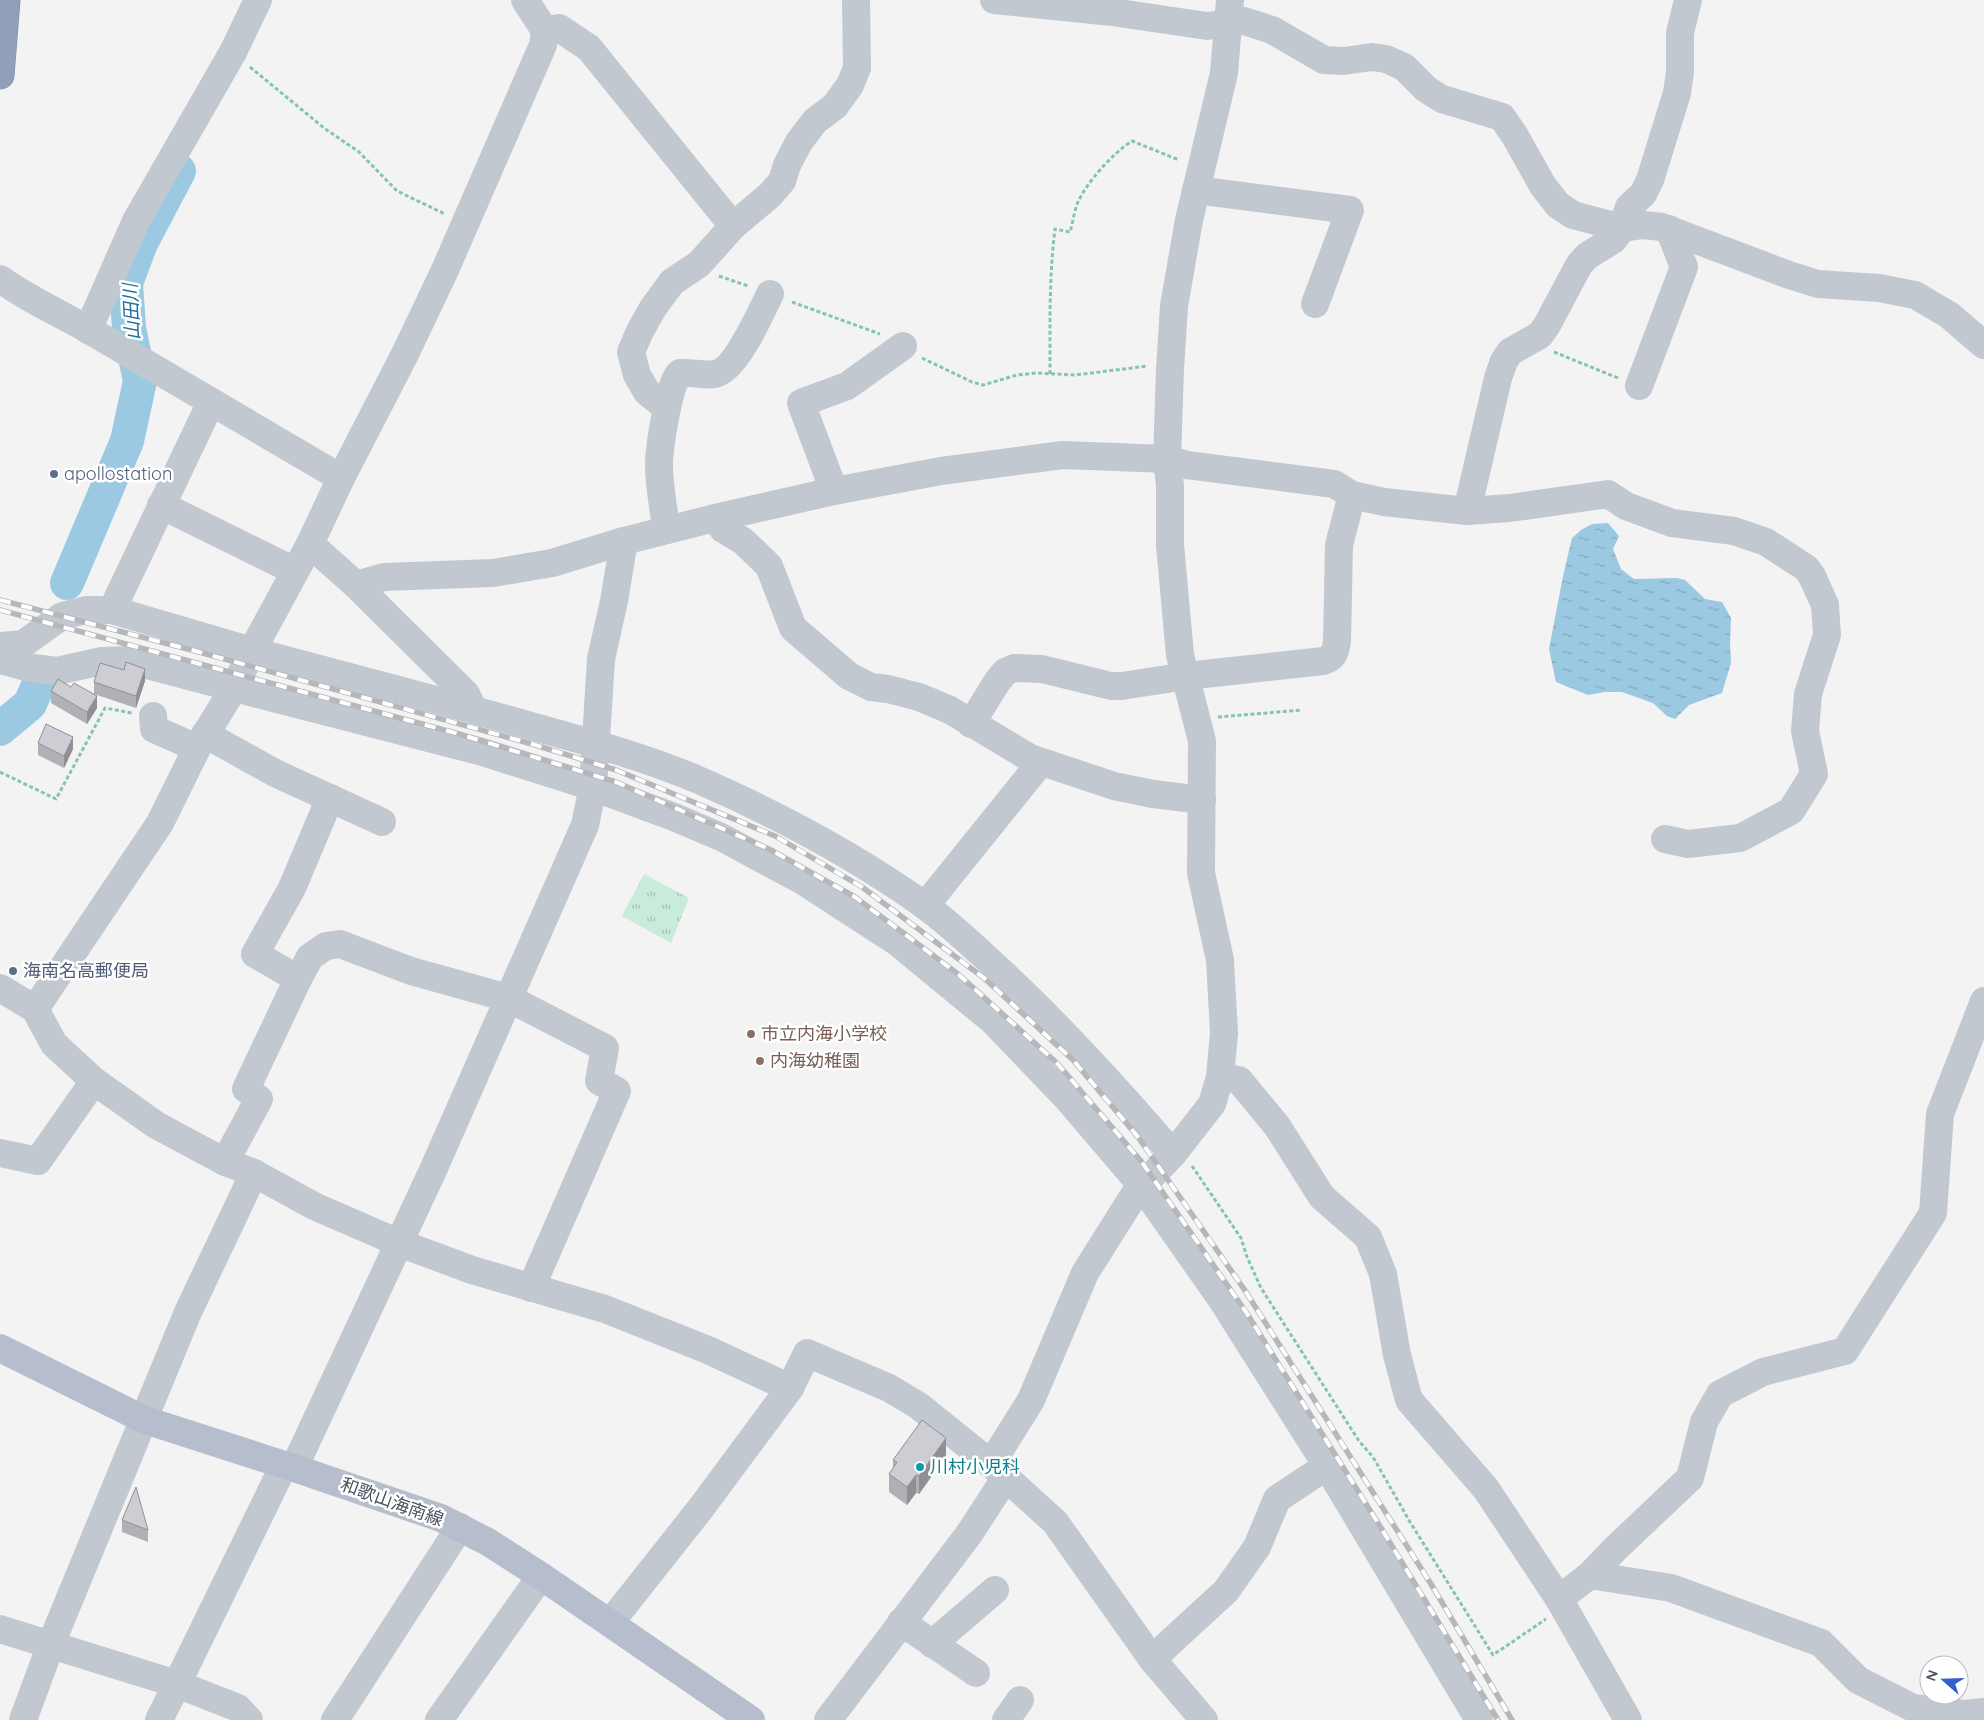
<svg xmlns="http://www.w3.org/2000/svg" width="1984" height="1720" viewBox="0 0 1984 1720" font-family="Quicksand,'Noto Sans JP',sans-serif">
<defs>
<pattern id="park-tufts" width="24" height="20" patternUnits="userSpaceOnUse" patternTransform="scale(1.25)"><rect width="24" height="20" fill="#c8ebdb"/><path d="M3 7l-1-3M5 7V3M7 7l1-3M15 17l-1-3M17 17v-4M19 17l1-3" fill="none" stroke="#a5c1b5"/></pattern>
<pattern id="water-ripples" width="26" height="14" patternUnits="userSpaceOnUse" patternTransform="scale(1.25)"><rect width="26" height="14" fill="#9bc9e2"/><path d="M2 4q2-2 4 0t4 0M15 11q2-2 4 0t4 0" fill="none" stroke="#81a6ba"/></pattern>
</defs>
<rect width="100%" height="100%" fill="#f4f3f3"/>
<polygon fill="url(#park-tufts)" points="644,874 689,898 671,943 622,916"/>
<polygon fill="url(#water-ripples)" points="1608,523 1619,536 1613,549 1621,569 1634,579 1677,578 1685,580 1705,599 1722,602 1731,618 1730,642 1731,663 1722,693 1689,705 1675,719 1667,716 1653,703 1622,692 1605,692 1588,695 1556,682 1549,649 1563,576 1572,538 1581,530 1592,524"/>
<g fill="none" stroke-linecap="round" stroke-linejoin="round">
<g stroke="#9bc9e2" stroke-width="34">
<polyline points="67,583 127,441 140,381 129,328 126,283 141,243 179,171"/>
<polyline points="0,729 30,704 40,681"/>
</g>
<defs>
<polyline id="highway" points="0,75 6,0"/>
</defs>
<use href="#highway" stroke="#7c8aa6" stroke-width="29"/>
<g stroke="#84c5af" stroke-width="3" stroke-dasharray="4 2.5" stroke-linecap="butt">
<polyline points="250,67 324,128 359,152 397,191 445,214"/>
<polyline points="719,276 748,286"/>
<polyline points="792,302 880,334"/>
<polyline points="1554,352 1618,378"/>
<polyline points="922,358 972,382 983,385 1017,375 1036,373 1075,375 1148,366"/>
<path d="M1050 374C1050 325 1049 277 1055 229L1070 232C1073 223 1074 211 1078 202 1087 182 1113 153 1132 141L1179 160"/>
<polyline points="1218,717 1302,710"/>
<polyline points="0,772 56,799 105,708 132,713"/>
<polyline points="1192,1166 1241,1238 1247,1257 1261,1288 1359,1441 1373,1457 1410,1522 1493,1655 1546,1619"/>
</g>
<g stroke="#c2c8cf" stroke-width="28">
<polyline points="994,0 1112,12 1207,26 1244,21 1272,30 1324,60 1344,61 1372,57 1386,59 1404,67 1426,89 1442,99 1502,117 1515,136 1543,186 1558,205 1573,215 1622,228 1643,225 1662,227 1789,275 1818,284 1879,288 1915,295 1949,315 1984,345"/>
<polyline points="545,31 559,28 589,48 733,226 699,264 672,282 653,308 640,331 631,352 637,375 647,392 667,408"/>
<polyline points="1196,190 1350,210 1315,304"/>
<polyline points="733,226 770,195 782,181 787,165 799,142 815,121 835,106 850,85 857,68 856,0"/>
<path d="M0 279C28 299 59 313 89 330 173 380 257 429 341 478"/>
<polyline points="88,330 136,221 233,52 258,0"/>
<polyline points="1639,386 1684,267 1669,229"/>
<polyline points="211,402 112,610 252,651 474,710"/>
<polyline points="834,491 801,403 847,386 903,346"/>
<polyline points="161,505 295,571"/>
<polyline points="1467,511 1498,378 1504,361 1510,352 1540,335 1547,325 1579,265 1587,256 1613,240 1622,228 1629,207 1643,194 1650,180 1677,93 1680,72 1680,33 1688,0"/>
<polyline points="715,518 723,529 743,541 769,566 793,628 849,676 871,687 888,689 919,697 950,710 1030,758 1114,786 1153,794 1202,800"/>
<path d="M666 530C664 509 659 486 659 465 659 450 669 380 680 373 691 372 704 376 715 374 736 370 761 312 770 294"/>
<path d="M310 544 356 585 466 694 474 710C549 732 629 750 701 781 778 815 855 856 924 905 949 923 972 945 995 966 1059 1025 1117 1089 1173 1154"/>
<polyline points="356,585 384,577 493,573 552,563 624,541 715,518 834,491 941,471 1063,455 1167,459 1187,465 1334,484 1352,495 1384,502 1467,511 1510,508 1608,494 1626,506 1672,523 1734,531 1766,542 1806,568 1812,576 1825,605 1827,635 1808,694 1805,731 1814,774 1791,811 1740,838 1688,844 1665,839"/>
<polyline points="0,646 23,644 62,616 86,610 112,610"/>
<polyline points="0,660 26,667 57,671 102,661 128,660 234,688 252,651 310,544 341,478 405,354 445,270 543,45 545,31 525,0"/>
<polyline points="153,716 154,729 197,748"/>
<path d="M971 724 997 682 1005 672 1014 668 1042 669 1111 686H1122L1186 676 1323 661C1335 657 1335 652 1337 641L1339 545 1352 495"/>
<polyline points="205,734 275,773 382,822"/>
<polyline points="925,906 1041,762"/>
<polyline points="298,979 310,957 326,946 340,944 411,971 508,998 605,1048 599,1081 617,1091 531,1288"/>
<polyline points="0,988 35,1009 54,1044 94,1081 156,1125 225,1162 254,1173 314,1206 399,1243 472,1270 605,1309 708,1350 790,1388"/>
<polyline points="35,1009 160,823 197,748 234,688 479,751 593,787 674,817 721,837 803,881 897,942 993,1021 1066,1097 1142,1186 1222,1300 1327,1466 1479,1720"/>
<polyline points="1220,1077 1239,1080 1277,1126 1322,1197 1368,1237 1383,1274 1397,1355 1409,1400 1486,1489 1559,1599 1628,1720"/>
<polyline points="0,1153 38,1161 94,1081"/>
<polyline points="225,1162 259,1099 246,1089 298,979 255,954 292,888 330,798"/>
<polyline points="991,1464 1031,1400 1085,1273 1136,1192 1173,1154 1212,1104 1220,1077 1224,1033 1220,960 1201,873 1202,741 1180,655 1170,545 1170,486 1167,459 1170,369 1174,306 1189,220 1224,73 1230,0"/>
<polyline points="294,1468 434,1168 585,825 593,787 601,659 614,601 624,541"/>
<polyline points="1590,1575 1671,1588 1821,1643 1858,1680 1913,1708 1964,1714 1984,1712"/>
<polyline points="1559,1599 1590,1575 1615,1549 1690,1478 1704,1422 1720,1394 1763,1372 1845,1351 1933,1213 1940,1114 1984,1001"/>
<polyline points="901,1622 976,1673"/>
<polyline points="610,1623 701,1508 790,1388 807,1353 889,1388 919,1406 991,1464 1055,1522 1152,1659 1204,1720"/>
<polyline points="0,1629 177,1684 159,1720"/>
<polyline points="932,1644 995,1590"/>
<polyline points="1152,1659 1226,1591 1257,1547 1277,1499 1327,1466"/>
<polyline points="23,1720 51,1644 188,1312 254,1173"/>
<polyline points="249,1720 238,1708 177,1684 284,1465"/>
<polyline points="335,1720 460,1527"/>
<polyline points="439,1720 541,1576"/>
<polyline points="828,1720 969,1534 1006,1477"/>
<polyline points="1006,1720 1020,1700"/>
</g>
<polyline stroke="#b6becd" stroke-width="28" points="0,1348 145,1420 294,1468 441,1518 488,1542 541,1576 751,1720"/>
<use href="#highway" stroke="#919fba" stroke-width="28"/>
<defs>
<g id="rail">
<polyline points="0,600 199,652 532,744 616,770 775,836 862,887 984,978 1073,1060 1138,1137 1244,1289 1431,1584 1512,1720"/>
<polyline points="0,610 459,734 616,782 769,849 855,897 958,974 1057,1063 1141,1161 1246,1312 1378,1523 1498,1720"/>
</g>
</defs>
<use href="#rail" stroke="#b5b7bb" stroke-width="5.5"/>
<use href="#rail" stroke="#fff" stroke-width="4" stroke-dasharray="11" stroke-linecap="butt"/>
</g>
<g fill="#b0b1b6">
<polygon points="145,681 136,708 94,694 94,682"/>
<polygon points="51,691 97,708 87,724 51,703"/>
<polygon points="38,743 73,749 64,768 38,755"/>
<polygon points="946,1456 919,1494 916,1493 907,1505 889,1492 889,1474 893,1468 893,1460"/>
<polygon points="122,1520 148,1530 148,1542 122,1532"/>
</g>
<g fill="#909094">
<polygon points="145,669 145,681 136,708 136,696"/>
<polygon points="97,696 97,708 87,724 87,712"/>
<polygon points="73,737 73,749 64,768 64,756"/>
<polygon points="946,1438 946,1456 919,1494 919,1476"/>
<polygon points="916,1475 916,1493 907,1505 907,1487"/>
</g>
<g fill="#cdced4" stroke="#909094">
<polygon points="126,662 145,669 136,696 94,682 100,663 124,670"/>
<polygon points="58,679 71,687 74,683 97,696 87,712 51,691"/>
<polygon points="46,724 73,737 64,756 38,743"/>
<polygon points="922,1420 946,1438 919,1476 916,1475 907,1487 889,1474 897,1462 893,1460"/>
<polygon points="136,1487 148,1530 122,1520"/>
</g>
<g fill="#5c6f8a" stroke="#fff" stroke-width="2">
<circle cx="54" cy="474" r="5"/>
<circle cx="13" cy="971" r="5"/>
</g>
<g fill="#8d6e63" stroke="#fff" stroke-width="2">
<circle cx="751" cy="1034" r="5"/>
<circle cx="760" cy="1061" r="5"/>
</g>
<circle fill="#0f9aa8" stroke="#fff" stroke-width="2" cx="920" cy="1467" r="5"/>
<g text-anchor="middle" stroke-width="5" stroke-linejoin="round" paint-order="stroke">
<g font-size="18" fill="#4e5e75" stroke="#fff" text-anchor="start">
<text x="64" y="480">apollostation</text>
<text x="23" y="977">海南名高郵便局</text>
</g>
<g font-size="18" fill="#785e54" stroke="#fff" text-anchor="start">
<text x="761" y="1040">市立内海小学校</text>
<text x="770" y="1067">内海幼稚園</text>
</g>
<g font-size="18" fill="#0d838f" stroke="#fff" text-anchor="start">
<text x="930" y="1473">川村小児科</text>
</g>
<g font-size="18" fill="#4c535e" stroke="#fff">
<text transform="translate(392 1502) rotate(20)" y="6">和歌山海南線</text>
</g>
<g font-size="19" font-style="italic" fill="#1f709d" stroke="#fff">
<text transform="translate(131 312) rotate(-93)" y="7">山田川</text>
</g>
</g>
<g transform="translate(1944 1680) rotate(290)"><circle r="24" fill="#ffffff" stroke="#b7babf"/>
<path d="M0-4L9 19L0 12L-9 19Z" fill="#325fce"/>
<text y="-8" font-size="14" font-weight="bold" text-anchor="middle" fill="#4c535e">N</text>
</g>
</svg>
